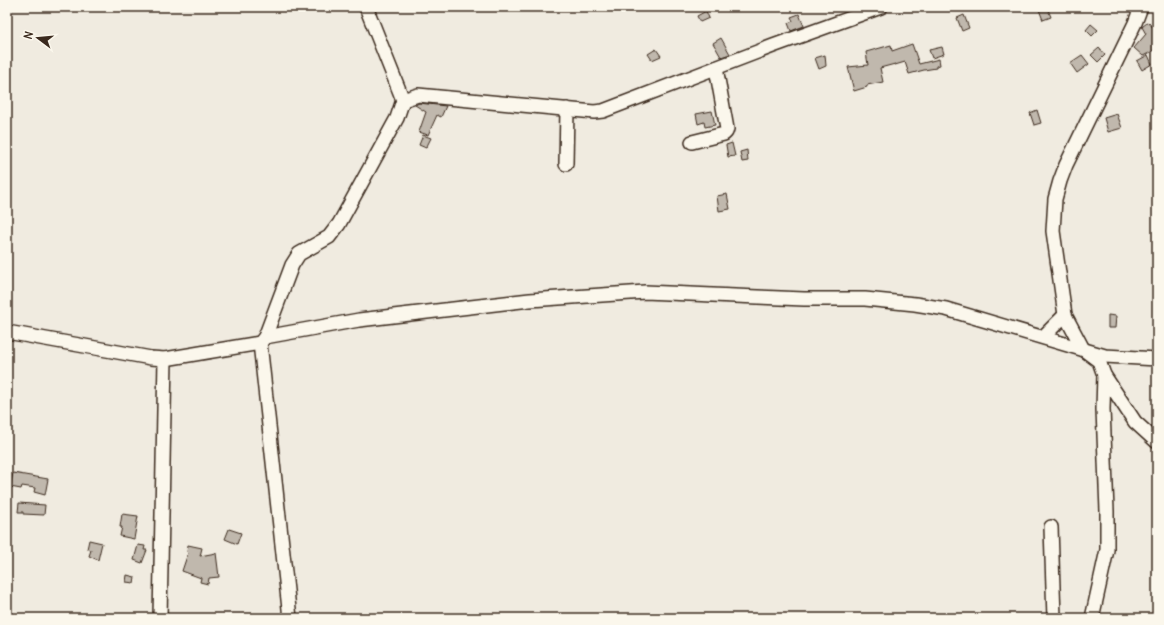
<svg xmlns="http://www.w3.org/2000/svg" width="1164" height="625" viewBox="0 0 1164 625" font-family="Delius,sans-serif">
<rect width="100%" height="100%" fill="#f0ebe0"/>
<filter id="ink" filterUnits="userSpaceOnUse"><feTurbulence type="fractalNoise" baseFrequency=".025" numOctaves="2"/><feDisplacementMap in="SourceGraphic" scale="8" xChannelSelector="R" yChannelSelector="G"/><feConvolveMatrix kernelMatrix="1 2 1 2 8 2 1 2 1" color-interpolation-filters="sRGB"/></filter>
<g filter="url(#ink)">
<g fill="#c0b8ad" stroke="#3b2a1e">
<polygon points="1038,7 1047,7 1051,17 1043,20"/>
<polygon points="706,11 709,18 700,22 697,16"/>
<polygon points="799,14 804,26 791,31 788,23 793,21 791,17"/>
<polygon points="964,15 969,28 962,31 957,18"/>
<polygon points="1148,22 1157,32 1157,49 1143,56 1134,48 1146,34 1142,27"/>
<polygon points="1091,24 1098,30 1092,36 1086,30"/>
<polygon points="721,38 730,54 721,57 713,43"/>
<polygon points="912,44 919,64 939,59 940,65 936,66 936,68 924,70 909,74 905,62 895,65 895,64 880,68 883,82 867,85 867,87 854,91 848,67 868,65 866,52 891,45 892,51"/>
<polygon points="942,47 944,54 932,58 929,50"/>
<polygon points="1099,48 1105,55 1098,62 1091,55"/>
<polygon points="656,49 661,56 652,60 648,54"/>
<polygon points="825,55 826,66 819,69 815,58"/>
<polygon points="1082,55 1089,64 1077,73 1070,63"/>
<polygon points="1148,55 1152,64 1142,70 1137,61"/>
<polygon points="419,103 446,106 441,117 437,115 428,135 419,132 426,112 415,105"/>
<polygon points="1037,110 1041,123 1034,125 1030,113"/>
<polygon points="712,111 715,125 705,127 704,122 698,124 696,114"/>
<polygon points="1117,114 1122,128 1108,132 1104,118"/>
<polygon points="423,135 431,138 426,148 419,145"/>
<polygon points="732,143 735,156 728,157 726,145"/>
<polygon points="747,150 748,161 742,162 740,152"/>
<polygon points="727,194 730,209 719,211 717,196"/>
<polygon points="1108,315 1116,316 1115,328 1108,328"/>
<polygon points="13,473 48,479 45,495 34,492 35,488 22,486 21,489 10,487"/>
<polygon points="19,503 45,505 44,515 23,514 23,512 18,512"/>
<polygon points="122,514 138,516 134,539 120,536 122,527 120,527"/>
<polygon points="229,529 241,533 237,544 225,539"/>
<polygon points="89,540 102,543 98,560 89,556 91,550 87,549"/>
<polygon points="138,545 145,546 144,550 147,550 142,563 134,560"/>
<polygon points="188,545 202,548 200,556 216,553 219,577 209,578 208,584 200,582 201,578 182,571 188,553 187,552"/>
<polygon points="127,575 135,577 134,583 126,582"/>
</g>
<g fill="none" stroke-linecap="round" stroke-linejoin="round">
<defs>
<g id="minor">
<polyline points="366,7 403,100"/>
<polyline points="1141,7 1135,23 1066,165 1060,181 1055,199 1053,231 1065,315 1083,349 1099,361 1104,375 1135,422 1157,442"/>
<polyline points="692,142 724,134 726,132 727,129 716,68"/>
<polyline points="566,164 567,109"/>
<polyline points="7,332 151,358 165,359 260,343 265,337 359,320 530,300 645,292 804,299 865,299 915,304 946,309 1105,356 1157,359"/>
<polyline points="265,337 292,265 299,254 329,237 339,224 397,118 403,100 418,95 594,112 603,111 773,46 881,7"/>
<polyline points="1043,337 1065,315"/>
<polyline points="260,343 290,618"/>
<polyline points="1051,527 1054,618"/>
<polyline points="160,618 165,359"/>
<polyline points="1092,618 1107,550 1107,511 1103,409 1104,375"/>
</g>
</defs>
<use href="#minor" stroke="#3b2a1e" stroke-width="16"/>
<use href="#minor" stroke="#fbf7ec" stroke-width="13"/>
</g>
</g>
<rect width="1164" height="625" fill="none" stroke="#fbf7ec" stroke-width="24"/>
<rect x="12" y="12" width="1140" height="601" fill="none" stroke="#3b2a1e" stroke-width="1.5" filter="url(#ink)"/>
<g transform="translate(38 38) rotate(286)" stroke="#fbf7ec" stroke-width="3" paint-order="stroke">
<path d="M0-3L7 15L0 10L-7 15Z" fill="#3b2a1e"/>
<text y="-6" font-size="11" font-weight="bold" text-anchor="middle" fill="#3b2a1e">N</text>
</g>
</svg>
